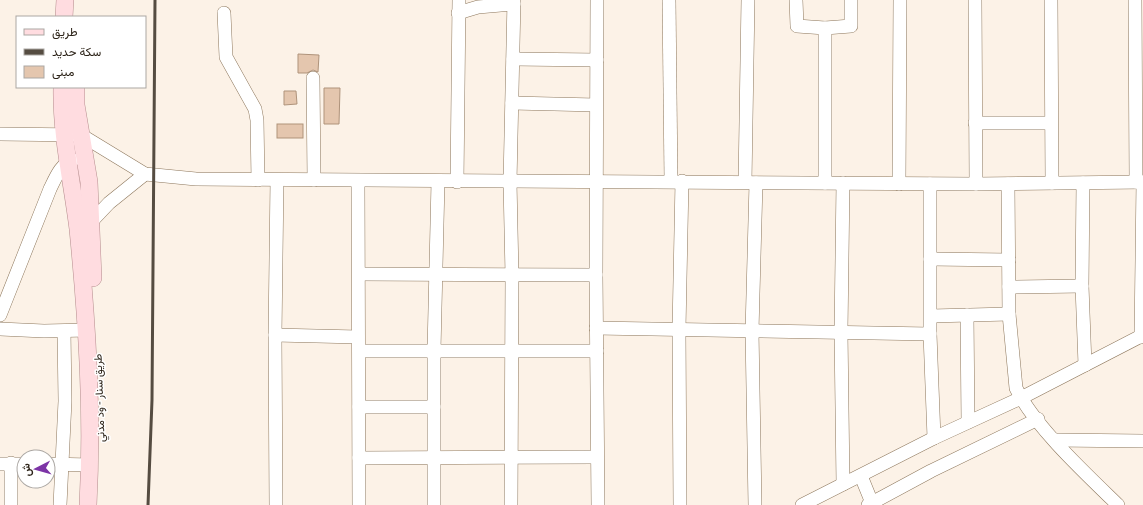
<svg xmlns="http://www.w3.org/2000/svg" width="1143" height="505" viewBox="0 0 1143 505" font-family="Roboto,Vazirmatn,sans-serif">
<rect width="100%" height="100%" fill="#fcf2e7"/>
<g fill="#e4c6ae" stroke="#af937b">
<polygon points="298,54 319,55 318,72 313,70 307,73 298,73"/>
<polygon points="324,88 340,88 339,124 324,124"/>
<polygon points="284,91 296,91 297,104 284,105"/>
<rect x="277" y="124" width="26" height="14"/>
</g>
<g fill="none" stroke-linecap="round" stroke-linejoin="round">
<defs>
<g id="minor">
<polyline points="597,0 596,275 598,505"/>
<polyline points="669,0 671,181"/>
<polyline points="796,0 797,26 825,28 851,26 851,0"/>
<polyline points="975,0 976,184"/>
<polyline points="1051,0 1052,183"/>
<polyline points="1135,0 1136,182"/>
<polyline points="224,13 226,57 255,109 257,120 258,180"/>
<polyline points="458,13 478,7 514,4"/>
<polyline points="825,28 825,183"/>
<polyline points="513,59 597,60"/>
<polyline points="313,78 314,180"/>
<polyline points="512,103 596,105"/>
<polyline points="975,123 1051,123"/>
<polyline points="0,134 81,135 145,174 196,179 976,184 1143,182"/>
<polyline points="358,181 359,505"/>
<polyline points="457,182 459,0"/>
<polyline points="745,182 748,0"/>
<polyline points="843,183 841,332 843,484"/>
<polyline points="1083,183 1082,286 1085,365"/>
<polyline points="899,184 900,0"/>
<polyline points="930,184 930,334 934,438"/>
<path d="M1008 184 1009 314 1016 388C1033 425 1087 475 1118 505"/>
<polyline points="91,222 109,203 145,174"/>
<polyline points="930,259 1009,260"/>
<polyline points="359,274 596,275"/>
<polyline points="1009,287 1082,286"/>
<path d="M0 315 50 189C55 179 61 163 73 160"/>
<polyline points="967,315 968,422"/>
<polyline points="931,316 1009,314"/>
<polyline points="596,328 930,334"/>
<polyline points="0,329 44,331 87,330"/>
<polyline points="275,335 358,337"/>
<polyline points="1141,337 1143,182"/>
<polyline points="359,351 597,351"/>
<polyline points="359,407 434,407"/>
<polyline points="1055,440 1143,441"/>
<polyline points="359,458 596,457"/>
<polyline points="0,464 24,464"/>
<polyline points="48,464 90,465"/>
<polyline points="861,476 872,503"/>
<polyline points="11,505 11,463"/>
<polyline points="60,505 65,401 64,331"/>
<polyline points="276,505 275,335 277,180"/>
<polyline points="434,505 434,350 438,182"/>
<polyline points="511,505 512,275 510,182 514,0"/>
<polyline points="680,505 679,329 682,181"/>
<polyline points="755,505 752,331 756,183"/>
<polyline points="802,505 934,438 1021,398 1143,335"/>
<polyline points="868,505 931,471 1038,419"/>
</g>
<g id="major">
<polyline points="64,17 65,0"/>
<path d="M62 87C61 135 72 181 78 229 87 321 93 413 88 505"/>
<polyline points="76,87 76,105 89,182 93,278"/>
</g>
</defs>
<use href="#minor" stroke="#8d775c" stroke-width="14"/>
<use href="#major" stroke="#b58c8d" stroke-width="18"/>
<use href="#minor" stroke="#fff" stroke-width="13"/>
<use href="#major" stroke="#ffdce0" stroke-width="17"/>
<polyline stroke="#554c41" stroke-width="3" points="148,505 152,400 155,0"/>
</g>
<g text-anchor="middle" stroke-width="3" stroke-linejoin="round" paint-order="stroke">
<g font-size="11" fill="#2c2318" stroke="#fff">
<text transform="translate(99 398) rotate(-92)" y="4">طريق سنار - ود مدني</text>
</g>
</g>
<rect x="16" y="16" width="130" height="72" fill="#ffffff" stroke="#aba7a3"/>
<rect x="24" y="29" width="20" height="6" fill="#ffdce0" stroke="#aba7a3"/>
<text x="52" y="36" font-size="12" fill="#2c2318">طريق</text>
<rect x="24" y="49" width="20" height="6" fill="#554c41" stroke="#aba7a3"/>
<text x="52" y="56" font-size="12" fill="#2c2318">سكة حديد</text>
<rect x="24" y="66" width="20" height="12" fill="#e4c6ae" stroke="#aba7a3"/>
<text x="52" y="76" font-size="12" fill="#2c2318">مبنى</text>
<g transform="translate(36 469) rotate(264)"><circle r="19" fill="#ffffff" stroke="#aba7a3"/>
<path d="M0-3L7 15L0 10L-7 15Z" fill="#7c34a6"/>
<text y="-6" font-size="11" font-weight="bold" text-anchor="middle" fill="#2c2318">ش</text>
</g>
</svg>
